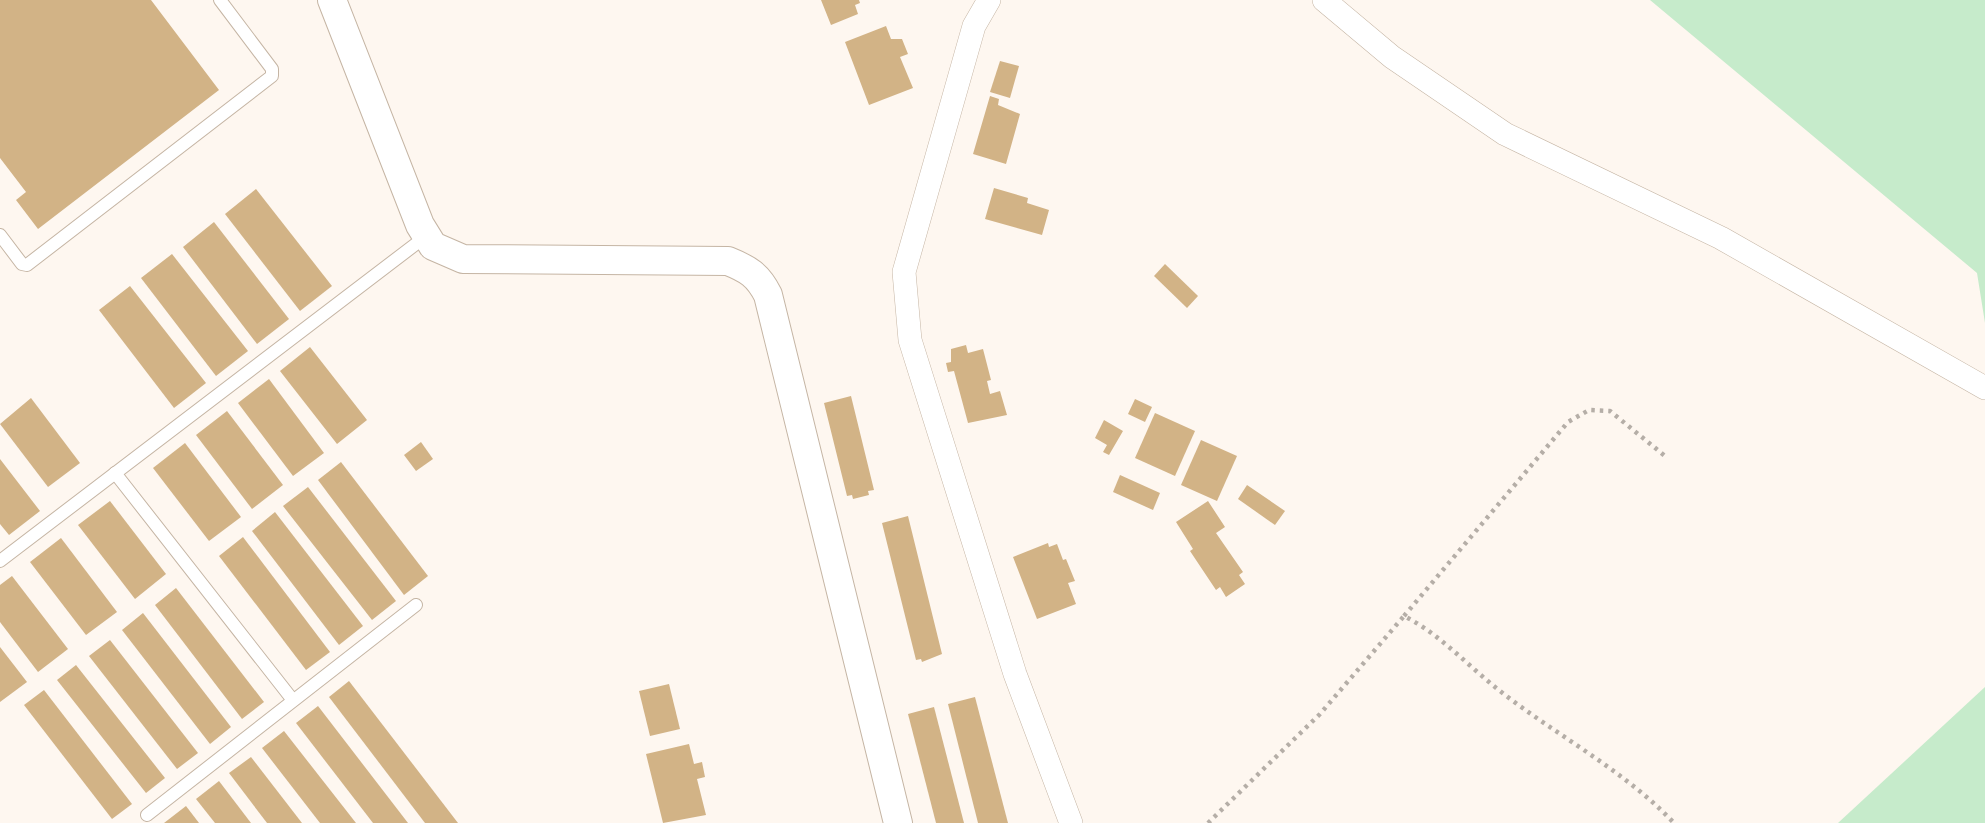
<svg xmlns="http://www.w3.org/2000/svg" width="1985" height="823" viewBox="0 0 1985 823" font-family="Montserrat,sans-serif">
<rect width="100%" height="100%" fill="#fef7f0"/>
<g fill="#c6ebcb">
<polygon points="1650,0 1985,0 1985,323 1977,273"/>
<polygon points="1985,687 1985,823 1838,823"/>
</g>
<g fill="#d2b386">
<polygon points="0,0 151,0 219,90 38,229 16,200 26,192 0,158"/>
<polygon points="821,0 859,0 860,3 855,5 858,14 831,25"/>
<polygon points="886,26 891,39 902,39 908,54 900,57 913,88 869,105 845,42"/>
<polygon points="1000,61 1019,66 1010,98 990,92"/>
<polygon points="990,96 999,99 998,105 1020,114 1006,164 973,154"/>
<polygon points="994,188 1028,198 1027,203 1049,210 1042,235 985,219"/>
<polygon points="256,189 332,286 300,311 225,214"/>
<polygon points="214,222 289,319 257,344 183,247"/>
<polygon points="172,254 248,351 216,376 141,278"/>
<polygon points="1165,264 1198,296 1187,308 1154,276"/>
<polygon points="130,286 206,383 174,408 99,310"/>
<polygon points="966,345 968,353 983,349 991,380 987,381 990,394 1000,391 1007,415 968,423 954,371 948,372 946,363 951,362 951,349"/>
<polygon points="310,347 367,420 337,444 280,371"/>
<polygon points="269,379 324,453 293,476 238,403"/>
<polygon points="851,396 874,490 868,491 869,495 853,499 852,495 847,496 824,403"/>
<polygon points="31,398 80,463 48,487 0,424"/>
<polygon points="1135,399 1152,407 1145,422 1128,414"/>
<polygon points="227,411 283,485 252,509 196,435"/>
<polygon points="1155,413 1195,431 1175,476 1135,458"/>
<polygon points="1104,420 1123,431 1109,455 1103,452 1107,445 1095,438"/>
<polygon points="1201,440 1237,456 1217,501 1181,485"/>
<polygon points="421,442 433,459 416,471 404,455"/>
<polygon points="185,443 241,517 209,541 153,468"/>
<polygon points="0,459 40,511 9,535 0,524"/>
<polygon points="341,462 428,576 404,595 318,480"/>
<polygon points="1120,475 1160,493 1153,510 1113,492"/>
<polygon points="1247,485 1285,511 1275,525 1238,499"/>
<polygon points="308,487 396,601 372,620 283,506"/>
<polygon points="110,501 166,574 135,599 78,525"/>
<polygon points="1208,501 1225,527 1216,533 1243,572 1239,575 1245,584 1226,597 1220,587 1216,590 1190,551 1193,549 1176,522"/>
<polygon points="275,512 363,626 339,645 252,531"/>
<polygon points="908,516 942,654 922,662 921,659 916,660 882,523"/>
<polygon points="243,537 330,652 306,670 219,556"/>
<polygon points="61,538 117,612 86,635 30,562"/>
<polygon points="1048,543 1049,547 1057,544 1063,560 1066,559 1075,581 1068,583 1076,604 1037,619 1013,557"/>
<polygon points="12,576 68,649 38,672 0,622 0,585"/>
<polygon points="176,588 264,702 242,719 155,605"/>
<polygon points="143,613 231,727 210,744 122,630"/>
<polygon points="110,640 198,753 177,769 89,656"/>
<polygon points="0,647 27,682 0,702"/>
<polygon points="76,665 165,778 146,793 57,680"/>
<polygon points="349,681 458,823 425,823 329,697"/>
<polygon points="669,684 680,729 650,736 639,691"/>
<polygon points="44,690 132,804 112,819 24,705"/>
<polygon points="975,697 1008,823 978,823 948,704"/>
<polygon points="318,706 408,823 373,823 296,723"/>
<polygon points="934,707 964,823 936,823 908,714"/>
<polygon points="284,731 356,823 320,823 262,748"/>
<polygon points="689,744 694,764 702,762 705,777 697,779 706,815 663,823 646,754"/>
<polygon points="251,757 302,823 267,823 229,773"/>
<polygon points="219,781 251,823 215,823 196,799"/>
<polygon points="186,806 199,823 164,823"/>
</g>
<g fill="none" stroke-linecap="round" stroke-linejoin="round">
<defs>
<g id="service">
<polyline points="0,235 22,264 27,265 272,76 272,69 220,0"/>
<polyline points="115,473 292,699"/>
<polyline points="0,561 425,237"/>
<polyline points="147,815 416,605"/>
</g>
<g id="minor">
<polyline points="989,0 974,26 904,272 910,340 1015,674 1071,823"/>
<polyline points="1324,0 1392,57 1505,134 1721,238 1985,388"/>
</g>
<path id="tertiary" d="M332 0 420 225 433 246 463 259 728 261C748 269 758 275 768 295L898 823"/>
</defs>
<use href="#service" stroke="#c5b5a4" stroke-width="14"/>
<use href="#minor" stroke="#c5b5a4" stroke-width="24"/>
<use href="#tertiary" stroke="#c5b5a4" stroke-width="30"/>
<g stroke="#b5aea7" stroke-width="4.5" stroke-dasharray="3.5 5" stroke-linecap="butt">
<polyline points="1404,616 1568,422 1589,410 1610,411 1665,456"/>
<path d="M1208 823 1320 714 1404 616C1440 634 1468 666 1500 691 1557 736 1624 770 1674 823"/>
</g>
<use href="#service" stroke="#fff" stroke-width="12"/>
<use href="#minor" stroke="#fff" stroke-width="23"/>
<use href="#tertiary" stroke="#fff" stroke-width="28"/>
</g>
</svg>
